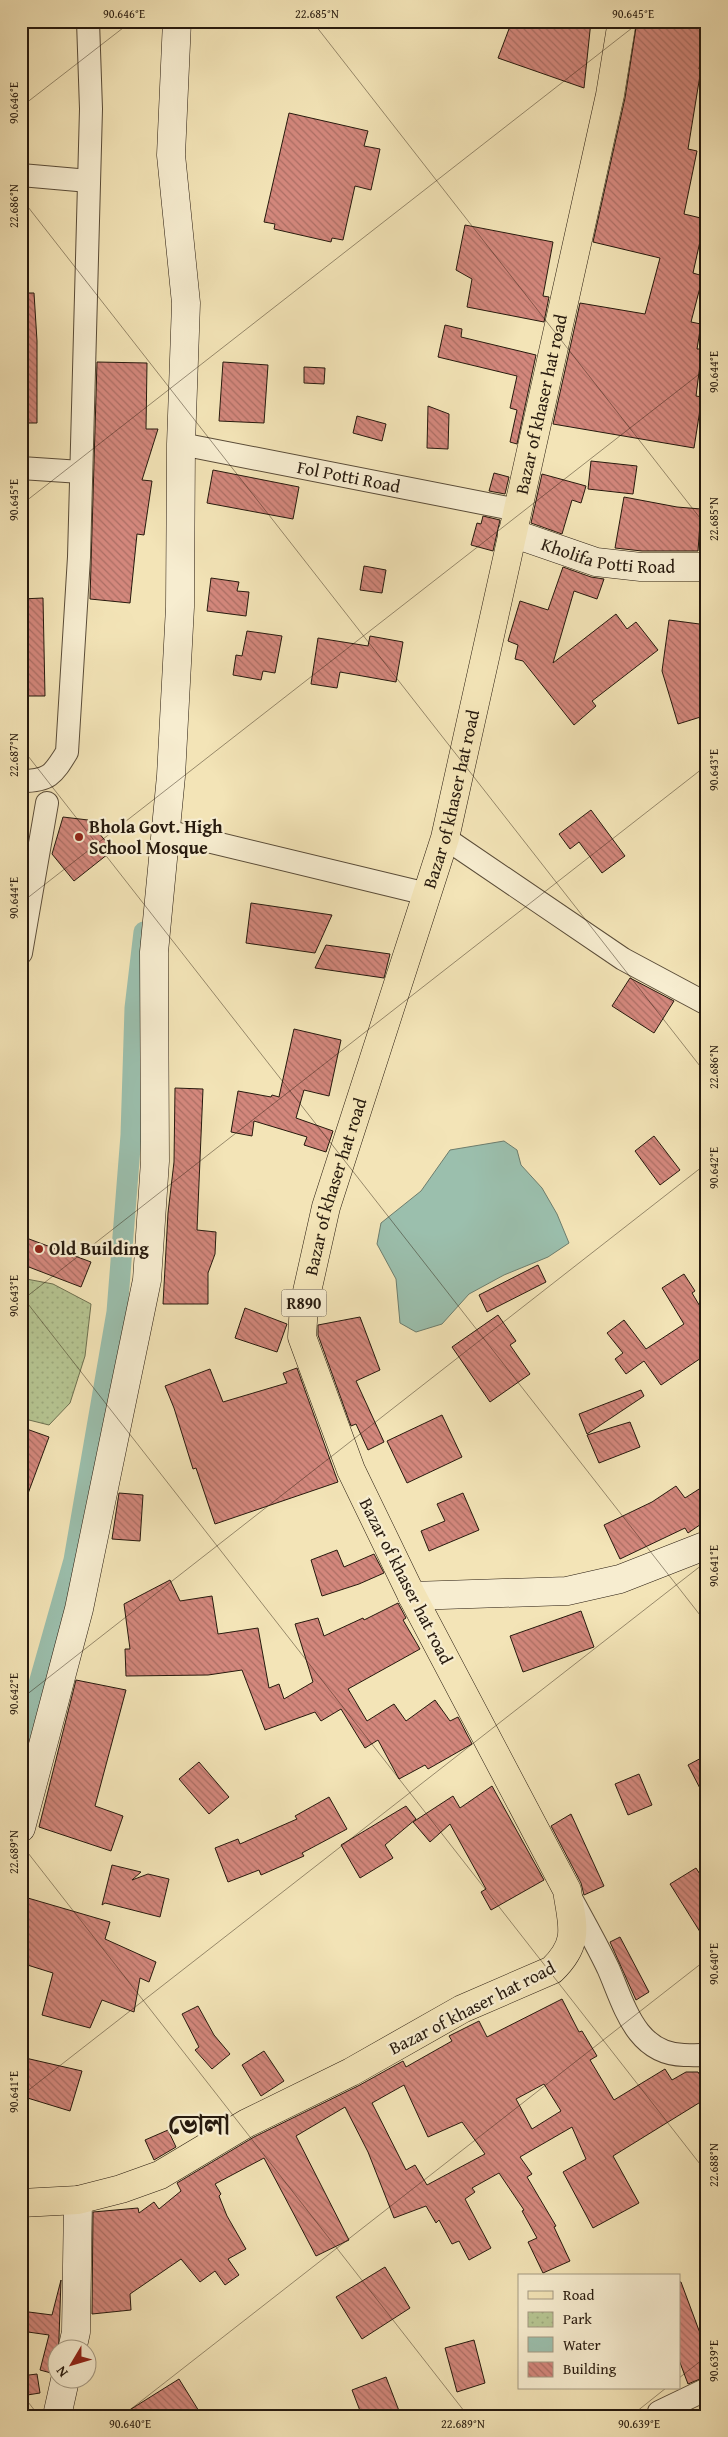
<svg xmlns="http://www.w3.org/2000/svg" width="728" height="2437" viewBox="0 0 728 2437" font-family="'Gentium Book Plus','Noto Serif Bengali',serif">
<defs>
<pattern id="park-dots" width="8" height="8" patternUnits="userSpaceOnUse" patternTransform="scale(1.25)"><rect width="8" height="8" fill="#b6c592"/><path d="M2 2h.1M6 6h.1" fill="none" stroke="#9ca97d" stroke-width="1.8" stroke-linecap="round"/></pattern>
<pattern id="building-back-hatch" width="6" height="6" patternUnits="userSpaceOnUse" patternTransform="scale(1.25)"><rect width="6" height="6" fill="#d3877c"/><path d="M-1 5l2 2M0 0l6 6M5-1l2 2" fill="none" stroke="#ab6e64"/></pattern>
</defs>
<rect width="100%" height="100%" fill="#f3e4b7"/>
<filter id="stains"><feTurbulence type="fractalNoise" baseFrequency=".004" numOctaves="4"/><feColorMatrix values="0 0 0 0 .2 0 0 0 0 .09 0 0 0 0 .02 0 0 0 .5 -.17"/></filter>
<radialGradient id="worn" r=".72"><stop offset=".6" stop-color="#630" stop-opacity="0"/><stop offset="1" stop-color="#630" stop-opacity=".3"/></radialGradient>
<polygon fill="url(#park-dots)" stroke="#6e7050" points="21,1278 53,1284 91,1304 85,1356 70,1403 49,1425 21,1418"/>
<polygon fill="#9bbfad" stroke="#6d7d6d" points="504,1141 517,1150 521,1165 542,1188 557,1214 569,1243 548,1257 504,1275 469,1294 442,1324 416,1332 400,1323 396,1279 377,1244 381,1223 421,1191 450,1150"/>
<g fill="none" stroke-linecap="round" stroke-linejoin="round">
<polyline stroke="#9bbfad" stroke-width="21" points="21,1747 74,1560 117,1312 131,1135 135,1008 144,932"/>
</g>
<g fill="url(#building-back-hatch)" stroke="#271a0e" fill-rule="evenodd">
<polygon points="512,21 591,21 584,88 498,58"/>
<polygon points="637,21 707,21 699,69 701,69 688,149 697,151 684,214 705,219 693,273 703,276 691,322 701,324 697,349 702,349 696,396 702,397 694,448 553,424 580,303 645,314 660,258 593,242 625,98"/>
<polygon points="289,113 368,131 364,146 380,149 371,190 355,186 343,240 332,238 331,242 274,229 275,224 264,222"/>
<polygon points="465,225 553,242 543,296 549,297 544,322 467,307 472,279 456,270"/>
<polygon points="21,293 34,293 37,341 37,423 21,423"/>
<polygon points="445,325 462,329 461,337 536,355 517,444 510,442 517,410 510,408 517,376 438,357"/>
<polygon points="97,362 147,363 146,429 158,429 142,480 152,481 144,535 137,534 130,603 90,599"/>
<polygon points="223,362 268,365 264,423 219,421"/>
<polygon points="304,367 325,368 324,384 304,383"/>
<polygon points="428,406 449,414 448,449 427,448"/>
<polygon points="357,416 386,424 382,441 353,433"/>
<polygon points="591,461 637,466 633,494 588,489"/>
<polygon points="213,470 299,487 293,519 207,503"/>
<polygon points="494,473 509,477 505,494 489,491"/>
<polygon points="542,474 586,486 581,503 572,500 562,534 531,523"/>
<polygon points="624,497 677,507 701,509 698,551 642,551 615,548"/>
<polygon points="483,516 500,520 493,551 471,545 477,523 481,524"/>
<polygon points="364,566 386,570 382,593 360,590"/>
<polygon points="563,567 591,577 604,579 597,599 574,591 553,663 616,614 627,629 636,622 658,650 592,701 596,706 574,725 523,661 515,659 518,645 508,641 520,601 548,610"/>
<polygon points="211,578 239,582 237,591 249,592 246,616 207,611"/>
<polygon points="43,598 45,696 21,696 21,599"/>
<polygon points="669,620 707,625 707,715 678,724 662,671"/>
<polygon points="247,631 282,636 275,673 263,671 261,680 233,675 236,655 242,656"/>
<polygon points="370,636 403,642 396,682 340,672 337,688 311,684 318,638 368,646"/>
<polygon points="591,810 625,856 602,873 579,842 570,849 559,834"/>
<polygon points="63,817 88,820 113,850 74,881 52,854"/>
<polygon points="251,903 332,915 315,953 246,943"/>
<polygon points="326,945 390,954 384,978 315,968"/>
<polygon points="630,978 674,1001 654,1033 612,1006"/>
<polygon points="294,1029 341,1040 329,1096 304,1090 296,1118 333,1131 326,1152 304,1145 307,1137 254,1121 252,1136 231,1132 238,1091 271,1097 272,1095 279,1097"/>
<polygon points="175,1088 203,1089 197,1230 216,1232 215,1254 208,1273 208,1304 163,1304 168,1213 174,1162"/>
<polygon points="654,1136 680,1170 660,1185 635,1151"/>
<polygon points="21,1236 91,1262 81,1287 21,1264"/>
<polygon points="538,1265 546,1282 487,1312 479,1295"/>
<polygon points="684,1274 695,1291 692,1293 707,1318 707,1354 661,1385 644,1361 626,1374 615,1359 623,1353 607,1333 624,1320 646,1349 684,1324 662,1288"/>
<polygon points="245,1308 287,1324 277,1352 235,1338"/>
<polygon points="498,1315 516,1341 510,1345 530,1374 490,1402 452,1347"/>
<polygon points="360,1317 380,1370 356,1381 384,1442 368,1450 356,1424 351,1426 318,1335 318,1325"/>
<polygon points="297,1368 338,1482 215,1524 196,1468 193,1469 174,1408 165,1386 210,1369 223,1402 287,1383 283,1373"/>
<polygon points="641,1390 644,1396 587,1434 579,1414"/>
<polygon points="442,1415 462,1457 407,1483 387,1441"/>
<polygon points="630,1422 640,1447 599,1463 587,1435"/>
<polygon points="21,1427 49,1437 23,1507 21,1507"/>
<polygon points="707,1484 707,1520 688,1533 685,1528 620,1559 604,1525 652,1502 676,1486 685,1498"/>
<polygon points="119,1493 143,1495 140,1541 112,1539"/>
<polygon points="463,1493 479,1530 429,1551 421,1531 445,1521 437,1504"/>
<polygon points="337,1550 344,1567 374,1554 384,1573 359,1584 322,1596 311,1560"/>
<polygon points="170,1580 180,1601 212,1596 218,1634 258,1628 269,1688 279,1684 284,1699 313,1682 295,1624 318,1618 324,1636 363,1618 364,1620 398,1603 406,1618 403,1620 420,1649 348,1689 367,1721 394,1704 406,1721 435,1700 450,1721 458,1717 472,1744 428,1769 425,1765 399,1779 378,1740 365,1748 341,1709 321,1721 315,1712 265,1730 242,1670 208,1675 126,1676 125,1649 130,1649 124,1604"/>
<polygon points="581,1611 594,1647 523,1672 510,1636"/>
<polygon points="76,1680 126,1690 95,1806 123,1816 111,1851 39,1827"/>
<polygon points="707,1755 707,1802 688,1765"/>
<polygon points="199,1762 229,1797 209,1814 179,1779"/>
<polygon points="639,1774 652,1805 628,1815 615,1784"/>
<polygon points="492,1786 544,1880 491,1910 481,1892 486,1889 450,1824 430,1842 413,1822 453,1796 460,1808"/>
<polygon points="329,1797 347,1829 302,1853 304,1856 261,1875 259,1870 228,1882 215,1848 238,1839 240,1844 297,1819 295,1816"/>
<polygon points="406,1806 416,1819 385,1845 393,1858 360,1878 341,1845"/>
<polygon points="571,1814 604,1886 584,1895 581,1883 551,1826"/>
<polygon points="112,1865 141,1872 132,1880 148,1874 169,1879 160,1917 105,1903 102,1905"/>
<polygon points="696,1868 707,1885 707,1943 670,1884"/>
<polygon points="21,1896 110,1922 105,1939 156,1962 149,1982 140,1978 134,2012 102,2000 90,2028 42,2015 53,1973 21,1963"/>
<polygon points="620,1937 649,1992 636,2000 610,1942"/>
<path d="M562 1999 579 2032 582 2031 597 2056 590 2060 614 2100 665 2069 672 2080 686 2072H698L707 2086V2098L613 2156 639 2203 593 2228 563 2172 586 2159 572 2127 520 2157 532 2174 527 2177 556 2226 554 2227 570 2261 543 2273 528 2242 537 2238 522 2211 524 2210 499 2173 472 2188 475 2192 465 2199 491 2248 469 2260 459 2241 452 2244 439 2220 436 2223 426 2206 394 2218 368 2152 345 2107 296 2136 349 2240 316 2256 264 2158 215 2184 221 2194 219 2196 227 2216 246 2249 228 2259 239 2275 225 2285 215 2271 200 2282 181 2259 130 2294 131 2310 92 2314 93 2212 138 2208 139 2213 154 2202 159 2209 181 2191 177 2183 254 2137 358 2086 403 2061 406 2067 452 2041 449 2036 479 2021 487 2037ZM544 2084 561 2111 532 2129 516 2099ZM404 2085 428 2137 462 2122 485 2154 427 2185 415 2165 406 2170 372 2103Z"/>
<polygon points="198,2006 214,2035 230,2054 212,2069 195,2050 199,2047 182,2014"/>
<polygon points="264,2051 284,2081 261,2096 242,2065"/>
<polygon points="21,2057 82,2071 70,2111 21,2096"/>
<polygon points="168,2130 176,2147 154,2160 145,2140"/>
<polygon points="385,2267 410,2308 362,2339 336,2297"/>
<polygon points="61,2280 58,2367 51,2373 40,2370 49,2335 21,2331 21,2311 52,2315"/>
<polygon points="679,2282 681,2282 707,2352 707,2376 688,2384 679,2360"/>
<polygon points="474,2340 485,2383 457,2392 445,2348"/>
<polygon points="37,2374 40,2393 21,2396 21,2376"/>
<polygon points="386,2377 401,2416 362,2416 352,2390"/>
<polygon points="179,2379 202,2416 120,2416"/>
</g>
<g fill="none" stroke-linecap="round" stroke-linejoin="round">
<defs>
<g id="street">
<polyline points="21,175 89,181"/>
<path id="s1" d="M181 444 518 510"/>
<polyline points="21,468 81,472"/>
<path d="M21 781C49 781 53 775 67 752L79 557 91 109 88 21"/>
<polyline points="166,831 427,894"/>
<polyline points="445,838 623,959 707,1004"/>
<polyline points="21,953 47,803"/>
<path d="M572 1900C584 1922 597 1945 608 1968 624 2004 635 2054 684 2055 691 2055 699 2056 707 2054"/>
<polyline points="659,2416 659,2412 707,2389"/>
</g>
<g id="secondary">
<path id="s2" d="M512 533 596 562 641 567H707"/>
<polyline points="412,1596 567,1591 620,1579 707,1545"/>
<polyline points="21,1828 79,1609 147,1280 155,1161 154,952 171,776 180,607 181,444 186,303 171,155 177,21"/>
<polyline points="72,2350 76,2332 78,2200"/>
<polyline points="57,2416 65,2380"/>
</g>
<g id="primary">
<path id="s3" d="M21 2203 78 2200 121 2189 160 2175 247 2123 351 2072 462 2009 552 1970C581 1942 572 1925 567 1890L412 1596 351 1470 302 1337 304 1305 326 1207 445 838 610 95 622 21"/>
</g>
</defs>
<use href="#street" stroke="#5a4c38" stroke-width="24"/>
<use href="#secondary" stroke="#271a0e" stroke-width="29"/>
<use href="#primary" stroke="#271a0e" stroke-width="29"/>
<use href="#street" stroke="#f7edd0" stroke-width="22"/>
<use href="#secondary" stroke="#f7edd0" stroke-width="28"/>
<use href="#primary" stroke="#f3e4b7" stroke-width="28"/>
</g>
<path fill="none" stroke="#271a0e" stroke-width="1" stroke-opacity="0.45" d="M312 21 707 527M21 107 132 21M21 198 707 1075M21 505 641 21M21 747 707 1624M21 903 707 368M21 1295 707 2173M21 1301 707 765M21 1699 707 1163M21 1844 468 2416M21 2096 707 1561M679 2378 707 2356M21 2393 39 2416M122 2416 707 1959M631 2416 666 2388"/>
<g fill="#8f2418" stroke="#f7edd0" stroke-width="2">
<circle cx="79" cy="837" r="5"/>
<circle cx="39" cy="1249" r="5"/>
</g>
<g text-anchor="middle" stroke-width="4.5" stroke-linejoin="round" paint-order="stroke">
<rect fill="#f7edd0" stroke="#655948" stroke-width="1" x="281.5" y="1289.5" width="45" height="27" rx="4"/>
<g font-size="16" font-weight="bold" fill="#271a0e">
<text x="304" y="1309">R890</text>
</g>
<g font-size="18" fill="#271a0e" stroke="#f7edd0">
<text dy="6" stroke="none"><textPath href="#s3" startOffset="2251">Bazar of khaser hat road</textPath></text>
<text dy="6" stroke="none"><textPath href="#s1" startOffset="171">Fol Potti Road</textPath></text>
<text dy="6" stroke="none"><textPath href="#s2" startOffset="100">Kholifa Potti Road</textPath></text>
<text dy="6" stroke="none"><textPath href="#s3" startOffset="1846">Bazar of khaser hat road</textPath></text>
<text dy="6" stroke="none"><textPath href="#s3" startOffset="1441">Bazar of khaser hat road</textPath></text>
<text transform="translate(406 1581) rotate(63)" y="6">Bazar of khaser hat road</text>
<text transform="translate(472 2008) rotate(-27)" y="6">Bazar of khaser hat road</text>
</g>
<g font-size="18" font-weight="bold" fill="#271a0e" stroke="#f7edd0" text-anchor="start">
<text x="89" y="833">Bhola Govt. High<tspan x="89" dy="21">School Mosque</tspan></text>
<text x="49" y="1255">Old Building</text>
</g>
<g font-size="28" font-weight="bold" fill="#271a0e" stroke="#f7edd0">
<text x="199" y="2134">ভোলা</text>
</g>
</g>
<rect width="728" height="2437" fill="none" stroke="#f3e4b7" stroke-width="55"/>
<rect x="518" y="2274" width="162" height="115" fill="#f7edd0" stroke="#a49982"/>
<rect x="528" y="2291" width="25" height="8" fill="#f3e4b7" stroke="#a49982"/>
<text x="563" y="2300" font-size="15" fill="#271a0e">Road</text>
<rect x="528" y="2312" width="25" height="15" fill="url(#park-dots)" stroke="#a49982"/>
<text x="563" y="2324" font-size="15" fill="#271a0e">Park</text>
<rect x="528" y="2337" width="25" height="15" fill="#9bbfad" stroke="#a49982"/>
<text x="563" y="2350" font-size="15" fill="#271a0e">Water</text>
<rect x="528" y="2362" width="25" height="15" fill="url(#building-back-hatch)" stroke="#a49982"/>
<text x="563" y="2374" font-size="15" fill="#271a0e">Building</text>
<g transform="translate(72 2364) rotate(232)"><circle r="24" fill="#f7edd0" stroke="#a49982"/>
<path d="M0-4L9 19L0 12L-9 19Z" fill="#8f2418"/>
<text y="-8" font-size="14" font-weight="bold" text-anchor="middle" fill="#271a0e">N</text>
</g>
<rect x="28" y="28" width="672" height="2382" fill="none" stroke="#271a0e" stroke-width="2"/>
<g font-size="12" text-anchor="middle" fill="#271a0e">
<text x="124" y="18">90.646°E</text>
<text x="317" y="18">22.685°N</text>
<text x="633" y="18">90.645°E</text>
<text transform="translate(14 103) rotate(-90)" y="4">90.646°E</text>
<text transform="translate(14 206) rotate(-90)" y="4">22.686°N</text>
<text transform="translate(714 372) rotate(-90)" y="4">90.644°E</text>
<text transform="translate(14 500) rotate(-90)" y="4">90.645°E</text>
<text transform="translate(714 519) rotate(-90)" y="4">22.685°N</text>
<text transform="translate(14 755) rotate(-90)" y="4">22.687°N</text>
<text transform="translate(714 770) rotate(-90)" y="4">90.643°E</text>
<text transform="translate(14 898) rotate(-90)" y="4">90.644°E</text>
<text transform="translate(714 1067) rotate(-90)" y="4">22.686°N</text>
<text transform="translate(714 1168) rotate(-90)" y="4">90.642°E</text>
<text transform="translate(14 1296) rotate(-90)" y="4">90.643°E</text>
<text transform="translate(714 1566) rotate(-90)" y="4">90.641°E</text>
<text transform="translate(14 1694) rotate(-90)" y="4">90.642°E</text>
<text transform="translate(14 1852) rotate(-90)" y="4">22.689°N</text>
<text transform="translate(714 1964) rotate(-90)" y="4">90.640°E</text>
<text transform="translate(14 2092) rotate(-90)" y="4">90.641°E</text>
<text transform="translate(714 2165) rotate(-90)" y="4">22.688°N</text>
<text transform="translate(714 2361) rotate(-90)" y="4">90.639°E</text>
<text x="130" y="2428">90.640°E</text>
<text x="463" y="2428">22.689°N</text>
<text x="639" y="2428">90.639°E</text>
</g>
<rect width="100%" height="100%" filter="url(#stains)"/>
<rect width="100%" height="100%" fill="url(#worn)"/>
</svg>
